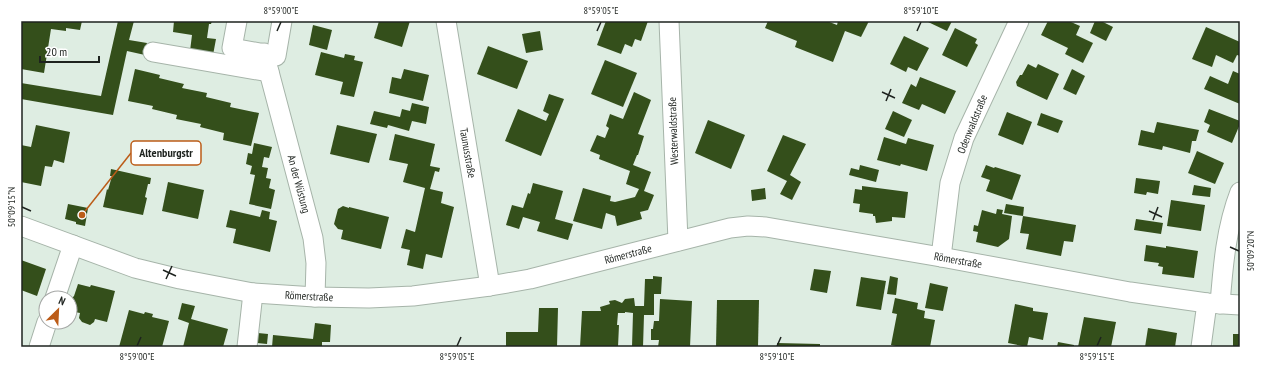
<svg xmlns="http://www.w3.org/2000/svg" width="1261" height="368" viewBox="0 0 1261 368" font-family="'PT Sans Narrow',sans-serif">
<rect width="100%" height="100%" fill="#deede2"/>
<g fill="#344f1b">
<polygon points="21,21 82,21 80,30 66,28 66,31 51,29 44,73 21,69"/>
<polygon points="118,21 134,21 129,40 147,43 145,55 127,51 113,115 21,99 21,83 101,96"/>
<polygon points="174,21 212,21 211,24 209,24 207,38 216,39 213,55 190,51 192,35 173,32"/>
<polygon points="379,21 410,21 402,47 374,38"/>
<polygon points="606,21 648,21 641,41 635,39 632,47 625,44 621,54 597,45"/>
<polygon points="768,21 827,21 837,25 838,21 869,21 861,37 845,31 833,62 795,47 797,41 765,28"/>
<polygon points="926,21 952,21 947,31"/>
<polygon points="1048,21 1071,21 1071,22 1080,26 1076,35 1093,43 1083,63 1065,54 1068,48 1041,35"/>
<polygon points="1095,21 1101,21 1113,27 1106,41 1090,33"/>
<polygon points="313,25 332,30 327,50 309,45"/>
<polygon points="1206,27 1240,42 1240,56 1237,55 1233,63 1216,55 1212,67 1192,59"/>
<polygon points="955,28 977,39 975,43 978,45 967,67 942,55"/>
<polygon points="540,31 543,50 526,53 522,34"/>
<polygon points="904,36 929,48 917,71 908,67 906,72 890,64"/>
<polygon points="488,46 528,61 517,89 477,74"/>
<polygon points="321,52 344,58 345,54 355,56 354,60 363,62 354,97 340,94 343,82 315,75"/>
<polygon points="605,60 637,73 623,107 591,94"/>
<polygon points="1028,64 1036,68 1038,64 1059,74 1047,100 1017,86 1016,82 1020,75 1022,75"/>
<polygon points="135,69 160,75 159,78 184,84 182,88 207,93 206,97 231,103 230,107 259,113 251,146 223,140 224,133 200,127 201,124 176,119 177,115 152,109 153,106 128,101"/>
<polygon points="404,69 429,75 423,101 389,93 392,77 401,79"/>
<polygon points="1072,69 1085,76 1076,95 1063,89"/>
<polygon points="1233,71 1240,74 1240,104 1204,89 1210,76 1228,84"/>
<polygon points="920,77 956,91 945,114 922,104 919,110 902,103 911,84 916,87"/>
<polygon points="634,92 651,100 638,134 644,136 638,155 637,155 633,165 651,172 644,191 654,195 648,210 640,212 642,219 617,226 615,216 606,213 602,229 573,221 583,188 611,196 610,201 615,202 635,197 639,189 626,184 630,171 599,159 600,155 590,151 597,135 605,138 609,128 606,126 610,114 623,119"/>
<polygon points="549,94 564,99 541,156 505,141 518,109 546,121 549,114 543,111"/>
<polygon points="412,103 429,107 426,124 412,121 409,131 388,125 387,128 370,124 374,111 400,117 402,109 410,111"/>
<polygon points="1209,109 1240,121 1240,124 1232,143 1207,132 1210,125 1204,122"/>
<polygon points="893,111 912,120 904,137 885,129"/>
<polygon points="1007,112 1032,122 1023,145 998,135"/>
<polygon points="1041,113 1063,121 1058,133 1037,125"/>
<polygon points="708,120 745,135 731,169 695,153"/>
<polygon points="1157,122 1199,130 1196,141 1192,141 1190,153 1163,146 1162,150 1138,145 1141,130 1154,133"/>
<polygon points="36,125 70,132 64,163 54,160 52,167 45,166 41,186 21,182 21,145 31,147"/>
<polygon points="337,125 377,134 369,163 330,154"/>
<polygon points="395,134 435,144 430,166 440,168 439,172 435,171 430,189 443,192 441,203 454,207 442,258 426,254 423,269 407,265 410,250 401,248 406,229 415,232 425,188 403,182 408,164 389,160"/>
<polygon points="783,135 806,144 790,175 801,182 792,200 780,194 787,181 767,171"/>
<polygon points="884,137 906,144 908,138 934,145 927,171 901,164 900,166 877,160"/>
<polygon points="254,143 272,147 269,158 264,157 262,167 268,168 266,178 271,179 269,188 275,190 271,209 249,204 255,175 250,174 252,166 246,164 248,153 252,154"/>
<polygon points="1197,151 1224,163 1215,184 1188,173"/>
<polygon points="860,165 879,170 876,182 849,175 851,168 859,170"/>
<polygon points="986,165 994,168 995,167 1021,175 1012,200 986,191 990,180 981,177"/>
<polygon points="111,169 151,178 150,184 148,184 145,197 147,198 143,215 103,207 107,189 108,190 112,176 110,176"/>
<polygon points="1136,178 1160,181 1158,194 1147,192 1146,195 1134,193"/>
<polygon points="168,182 204,190 198,219 162,211"/>
<polygon points="533,183 563,191 555,219 573,224 568,240 537,231 540,222 523,217 519,229 506,225 512,205 523,208 528,193 530,194"/>
<polygon points="1194,185 1211,188 1210,197 1192,195"/>
<polygon points="862,186 908,192 905,218 892,217 892,221 876,223 875,216 873,216 873,214 859,212 860,204 853,203 855,189 862,190"/>
<polygon points="765,188 766,199 752,201 751,190"/>
<polygon points="1171,200 1205,205 1201,231 1167,226"/>
<polygon points="68,204 88,208 85,226 76,224 76,222 65,219"/>
<polygon points="1006,204 1024,207 1023,216 1004,213"/>
<polygon points="343,206 349,208 349,207 389,217 381,249 341,239 343,230 338,229 334,224 338,209"/>
<polygon points="997,209 1003,210 1002,214 1012,216 1009,239 998,247 976,242 978,232 973,231 974,225 978,226 982,210 996,214"/>
<polygon points="230,210 260,217 262,210 270,212 269,219 277,221 270,252 233,243 236,229 226,227"/>
<polygon points="1023,216 1076,225 1073,242 1064,241 1061,256 1026,249 1029,234 1020,233"/>
<polygon points="1136,219 1163,223 1161,234 1134,230"/>
<polygon points="1146,245 1166,248 1166,246 1198,251 1194,278 1162,274 1163,267 1158,266 1159,263 1144,261"/>
<polygon points="21,260 46,269 37,296 21,290"/>
<polygon points="814,269 831,271 827,293 810,290"/>
<polygon points="653,276 662,277 661,294 654,294 654,315 644,315 643,347 632,347 633,313 625,312 625,313 618,313 617,325 619,325 618,347 580,347 582,311 601,311 600,307 610,304 609,301 615,300 622,303 625,299 634,298 635,306 644,306 645,279 653,279"/>
<polygon points="890,276 898,278 896,295 887,294"/>
<polygon points="861,277 886,281 881,310 856,306"/>
<polygon points="930,283 948,287 943,311 925,308"/>
<polygon points="78,284 90,287 91,285 115,291 107,322 95,319 94,322 90,325 82,322 79,318 80,313 70,311 71,306 70,304 72,298 74,296"/>
<polygon points="895,298 918,303 917,309 925,311 924,318 935,320 930,347 901,347 891,345 897,314 892,313"/>
<polygon points="660,299 692,301 690,347 658,347 659,340 651,340 651,329 653,329 654,321 659,321"/>
<polygon points="717,300 759,300 758,347 716,347"/>
<polygon points="182,303 195,306 191,319 228,329 223,347 183,347 189,323 178,319"/>
<polygon points="1015,304 1033,308 1033,311 1048,313 1043,340 1029,337 1027,347 1008,343"/>
<polygon points="539,308 558,308 557,347 506,347 506,332 538,332"/>
<polygon points="129,310 144,314 145,312 153,314 152,317 169,321 162,347 119,347"/>
<polygon points="1084,317 1116,322 1111,347 1078,347"/>
<polygon points="315,323 331,325 330,342 322,342 322,347 272,347 273,335 313,339"/>
<polygon points="1148,328 1177,333 1175,347 1145,347"/>
<polygon points="258,333 268,334 267,344 257,343"/>
<rect x="1233" y="334" width="7" height="13"/>
<polygon points="1058,342 1074,345 1074,347 1057,347"/>
<polygon points="777,343 820,344 820,347 777,347"/>
</g>
<g fill="none" stroke-linecap="round" stroke-linejoin="round">
<defs>
<g id="street">
<polyline points="237,21 232,48 276,56 282,21"/>
<polyline points="446,21 490,286"/>
<polyline points="669,21 678,241"/>
<polyline points="153,52 269,72"/>
<polyline points="264,53 313,238 316,263 315,297"/>
<polyline points="21,226 135,268 180,279 253,293 315,297 369,298 413,296 490,286 530,279 730,228 748,226 766,227 941,257 1130,292 1207,303 1240,305"/>
<polyline points="941,257 950,183 964,138 1019,21"/>
<polyline points="55,298 73,245"/>
<path d="M1220 304C1223 266 1226 228 1240 192"/>
<polyline points="39,347 47,322"/>
<polyline points="247,347 253,293"/>
<polyline points="1201,347 1207,303"/>
</g>
</defs>
<use href="#street" stroke="#a6b4a9" stroke-width="21"/>
<use href="#street" stroke="#fff" stroke-width="19"/>
</g>
<path fill="none" stroke="#1e231f" stroke-width="1.5" d="M277 31 281 22M597 31 601 22M917 31 921 22M882 92 895 98M886 101 891 89M22 207 31 211M1149 211 1162 217M1153 220 1158 207M1230 247 1239 251M163 270 176 276M166 279 172 266M137 346 141 337M457 346 461 337M777 346 781 337M1097 346 1101 337"/>
<g text-anchor="middle" stroke-width="4" stroke-linejoin="round" paint-order="stroke">
<g font-size="11" fill="#1e231f" stroke="#fff">
<text transform="translate(972 124) rotate(-68)" y="4">Odenwaldstraße</text>
<text transform="translate(673 131) rotate(-92)" y="4">Westerwaldstraße</text>
<text transform="translate(468 153) rotate(80)" y="4">Taunusstraße</text>
<text transform="translate(299 184) rotate(75)" y="4">An der Wüstung</text>
<text transform="translate(628 254) rotate(-15)" y="4">Römerstraße</text>
<text transform="translate(958 260) rotate(10)" y="4">Römerstraße</text>
<text transform="translate(309 296) rotate(3)" y="4">Römerstraße</text>
</g>
</g>
<path fill="none" stroke="#bc5c18" stroke-width="1.5" d="M82 215L131 153"/>
<circle fill="#bc5c18" stroke="#fff" stroke-width="1.5" cx="82" cy="215" r="4"/>
<rect fill="#fff" stroke="#bc5c18" stroke-width="1.5" x="131" y="141" width="70" height="24" rx="4"/>
<g font-size="12" text-anchor="middle" font-weight="bold" fill="#1e231f">
<text x="166" y="157">Altenburgstr</text>
</g>
<rect width="1261" height="368" fill="none" stroke="#ffffff" stroke-width="44"/>
<g transform="translate(58 310) rotate(24)"><circle r="19" fill="#ffffff" stroke="#a5a7a5"/>
<path d="M0-3L7 15L0 10L-7 15Z" fill="#bc5c18"/>
<text y="-6" font-size="11" font-weight="bold" text-anchor="middle" fill="#1e231f">N</text>
</g>
<path d="M40 56v6h59v-6" fill="none" stroke="#1e231f" stroke-width="2"/>
<text x="46" y="56" font-size="12" fill="#1e231f" stroke="#ffffff" stroke-width="3" paint-order="stroke">20 m</text>
<rect x="22" y="22" width="1217" height="324" fill="none" stroke="#1e231f" stroke-width="1.5"/>
<g font-size="10" text-anchor="middle" fill="#1e231f">
<text x="281" y="14">8°59'00"E</text>
<text x="601" y="14">8°59'05"E</text>
<text x="921" y="14">8°59'10"E</text>
<text transform="translate(11 207) rotate(-90)" y="4">50°09'15"N</text>
<text transform="translate(1250 251) rotate(-90)" y="4">50°09'20"N</text>
<text x="137" y="360">8°59'00"E</text>
<text x="457" y="360">8°59'05"E</text>
<text x="777" y="360">8°59'10"E</text>
<text x="1097" y="360">8°59'15"E</text>
</g>
</svg>
